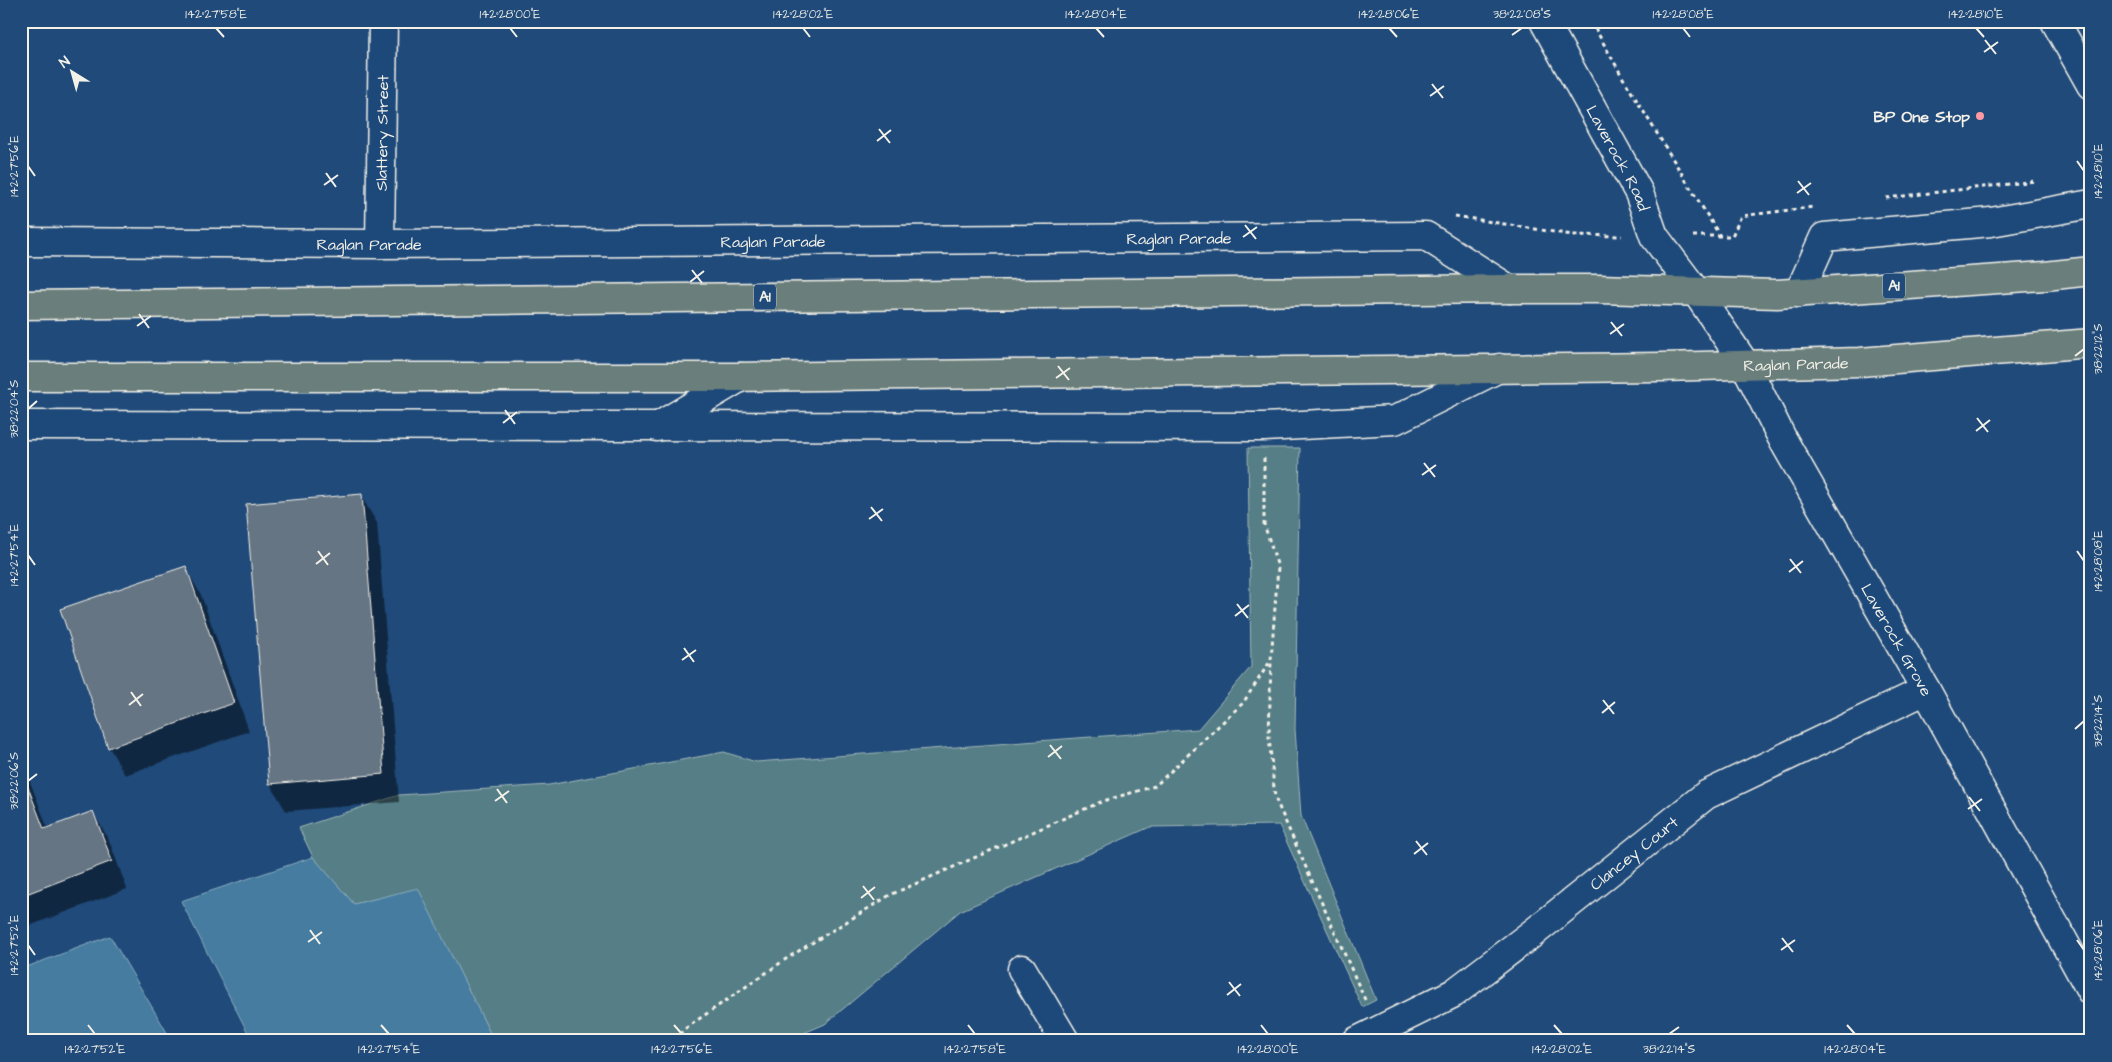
<svg xmlns="http://www.w3.org/2000/svg" width="2112" height="1062" viewBox="0 0 2112 1062" font-family="'Architects Daughter',sans-serif">
<rect width="100%" height="100%" fill="#1f4a7a"/>
<filter id="ink" filterUnits="userSpaceOnUse"><feTurbulence type="fractalNoise" baseFrequency=".02" numOctaves="2"/><feDisplacementMap in="SourceGraphic" scale="10" xChannelSelector="R" yChannelSelector="G"/><feConvolveMatrix kernelMatrix="1 2 1 2 8 2 1 2 1" color-interpolation-filters="sRGB"/></filter>
<g filter="url(#ink)">
<polygon fill="#547e86" stroke="#a4b8b7" points="1248,448 1300,448 1295,729 1301,816 1376,1000 1362,1007 1279,825 1150,827 960,911 825,1024 785,1041 494,1041 418,889 354,904 313,857 299,828 399,795 549,785 724,752 756,762 1198,729 1251,667"/>
<g fill="#447ca0" stroke="#8aabbd">
<polygon points="313,857 354,904 418,888 494,1041 252,1041 181,901"/>
<polygon points="110,936 172,1041 21,1041 21,969"/>
</g>
<g fill="#0007">
<polygon points="361,496 377,523 399,802 286,811 270,784"/>
<polygon points="185,567 201,595 249,731 125,775 109,747"/>
<polygon points="21,758 48,829 93,812 109,840 127,889 21,929"/>
</g>
<g fill="#657584" stroke="#f4f1e8">
<polygon points="362,494 384,774 269,784 246,504"/>
<polygon points="186,566 234,703 108,748 60,609"/>
<polygon points="21,769 44,829 93,811 112,861 21,896"/>
</g>
<g fill="none" stroke-linecap="round" stroke-linejoin="round">
<defs>
<g id="minor">
<path id="s1" d="M1544 21 1639 193 1654 236 1697 293 1745 364 1783 440 1926 690 2091 991"/>
<polyline points="2055,21 2091,85"/>
<path id="s2" d="M21 242 380 244 1426 236 1509 289"/>
<path id="s3" d="M380 244 383 21"/>
<polyline points="1799,293 1824,237 1991,222 2091,204"/>
<polyline points="21,425 1264,427 1395,420 1499,368"/>
<polyline points="657,427 741,377"/>
<polyline points="1022,969 1065,1041"/>
<path id="s4" d="M1357 1041 1454 993 1533 933 1706 795 1926 690"/>
</g>
<g id="highway">
<polyline points="21,305 1509,289 1598,289 1777,294 2045,276 2091,271"/>
<path id="s5" d="M21 377H733L1662 367 1860 362 2091 343"/>
</g>
</defs>
<use href="#minor" stroke="#f4f1e8" stroke-width="31"/>
<use href="#highway" stroke="#f4f1e8" stroke-width="31"/>
<g stroke="#f4f1e8" stroke-width="3" stroke-dasharray="4 4" stroke-linecap="butt">
<polyline points="1591,21 1623,78 1720,236"/>
<polyline points="1886,198 2036,181"/>
<polyline points="1455,216 1572,235 1622,236"/>
<polyline points="1693,236 1732,236 1741,216 1813,207"/>
<polyline points="1264,458 1264,524 1278,567 1271,660 1269,737 1275,798 1366,1002"/>
<polyline points="675,1041 683,1030 789,957 890,895 1103,801 1155,786 1243,703 1271,660"/>
</g>
<use href="#minor" stroke="#1f4a7a" stroke-width="28"/>
<use href="#highway" stroke="#6b7f7c" stroke-width="28"/>
</g>
</g>
<path fill="none" stroke="#f4f1e8" stroke-width="2" d="M216 28 224 37M510 28 517 37M803 28 810 37M1096 28 1104 37M1389 28 1397 37M1683 28 1690 37M1976 28 1984 37M1512 35 1522 28M1985 40 1996 54M1984 52 1998 42M1432 84 1443 98M1430 96 1444 86M879 129 890 143M877 141 891 130M2077 161 2084 171M28 166 35 176M326 173 336 187M1798 181 1809 195M324 185 338 175M1797 193 1811 183M1245 225 1256 239M1243 237 1257 227M692 270 702 283M690 282 704 271M139 314 149 328M1611 322 1622 336M137 326 151 316M1610 334 1624 324M2075 356 2084 349M1058 366 1069 380M1056 378 1070 368M28 409 37 401M505 410 515 424M1977 418 1988 432M503 423 517 412M1976 431 1990 420M1424 463 1435 477M1422 475 1436 465M871 507 882 521M869 519 883 509M318 551 328 565M2077 551 2084 561M28 555 35 565M1790 559 1801 573M316 564 330 553M1789 572 1803 561M1237 604 1248 618M1235 616 1249 605M684 648 694 662M682 660 696 650M131 692 141 706M1603 700 1614 714M129 705 143 694M1602 713 1615 702M2075 729 2084 721M1050 745 1061 759M1048 757 1062 746M28 781 37 774M497 789 507 803M1969 797 1980 811M495 801 509 791M1968 809 1982 799M1416 841 1427 855M1414 854 1428 843M863 886 874 900M861 898 875 887M310 930 320 944M1782 938 1793 952M2077 940 2084 950M308 942 322 932M28 945 35 955M1781 950 1795 940M1229 982 1240 996M1227 995 1241 984M88 1025 95 1034M381 1025 389 1034M674 1025 682 1034M968 1025 975 1034M1261 1025 1268 1034M1554 1025 1562 1034M1847 1025 1855 1034M1669 1034 1679 1027"/>
<circle fill="#ff9aa2" stroke="#1f4a7a" stroke-width="2" cx="1980" cy="116" r="5"/>
<g text-anchor="middle" stroke-width="5" stroke-linejoin="round" paint-order="stroke">
<g fill="#1f4a7a" stroke="#b4bfc7" stroke-width="1">
<rect x="1883" y="273.5" width="22" height="25" rx="4"/>
<rect x="754" y="284.5" width="22" height="25" rx="4"/>
</g>
<g font-size="15" font-weight="bold" fill="#f4f1e8">
<text x="1894" y="291">A1</text>
<text x="765" y="302">A1</text>
</g>
<g font-size="16" font-weight="bold" fill="#f4f1e8" stroke="#1f4a7a" text-anchor="end">
<text x="1970" y="122">BP One Stop</text>
</g>
<g font-size="16" fill="#f4f1e8" stroke="#1f4a7a">
<text dy="6" stroke="none"><textPath href="#s3" startOffset="111">Slattery Street</textPath></text>
<text dy="6" stroke="none"><textPath href="#s1" startOffset="156">Laverock Road</textPath></text>
<text dy="6" stroke="none"><textPath href="#s2" startOffset="1158">Raglan Parade</textPath></text>
<text dy="6" stroke="none"><textPath href="#s2" startOffset="752">Raglan Parade</textPath></text>
<text dy="6" stroke="none"><textPath href="#s2" startOffset="348">Raglan Parade</textPath></text>
<text dy="6" stroke="none"><textPath href="#s5" startOffset="1775">Raglan Parade</textPath></text>
<text dy="6" stroke="none"><textPath href="#s1" startOffset="714">Laverock Grove</textPath></text>
<text dy="6" stroke="none"><textPath href="#s4" startOffset="336">Clancey Court</textPath></text>
</g>
</g>
<rect width="2112" height="1062" fill="none" stroke="#1f4a7a" stroke-width="55"/>
<g transform="translate(72 72) rotate(323)" stroke="#1f4a7a" stroke-width="4" paint-order="stroke">
<path d="M0-4L9 19L0 12L-9 19Z" fill="#f4f1e8"/>
<text y="-8" font-size="14" font-weight="bold" text-anchor="middle" fill="#f4f1e8">N</text>
</g>
<rect x="28" y="28" width="2056" height="1006" fill="none" stroke="#f4f1e8" stroke-width="2"/>
<g font-size="12" text-anchor="middle" fill="#f4f1e8">
<text x="216" y="18">142°27'58"E</text>
<text x="510" y="18">142°28'00"E</text>
<text x="803" y="18">142°28'02"E</text>
<text x="1096" y="18">142°28'04"E</text>
<text x="1389" y="18">142°28'06"E</text>
<text x="1522" y="18">38°22'08"S</text>
<text x="1683" y="18">142°28'08"E</text>
<text x="1976" y="18">142°28'10"E</text>
<text transform="translate(14 166) rotate(-90)" y="4">142°27'56"E</text>
<text transform="translate(2098 171) rotate(-90)" y="4">142°28'10"E</text>
<text transform="translate(2098 349) rotate(-90)" y="4">38°22'12"S</text>
<text transform="translate(14 409) rotate(-90)" y="4">38°22'04"S</text>
<text transform="translate(14 555) rotate(-90)" y="4">142°27'54"E</text>
<text transform="translate(2098 561) rotate(-90)" y="4">142°28'08"E</text>
<text transform="translate(2098 721) rotate(-90)" y="4">38°22'14"S</text>
<text transform="translate(14 781) rotate(-90)" y="4">38°22'06"S</text>
<text transform="translate(14 945) rotate(-90)" y="4">142°27'52"E</text>
<text transform="translate(2098 950) rotate(-90)" y="4">142°28'06"E</text>
<text x="95" y="1053">142°27'52"E</text>
<text x="389" y="1053">142°27'54"E</text>
<text x="682" y="1053">142°27'56"E</text>
<text x="975" y="1053">142°27'58"E</text>
<text x="1268" y="1053">142°28'00"E</text>
<text x="1562" y="1053">142°28'02"E</text>
<text x="1669" y="1053">38°22'14"S</text>
<text x="1855" y="1053">142°28'04"E</text>
</g>
</svg>
